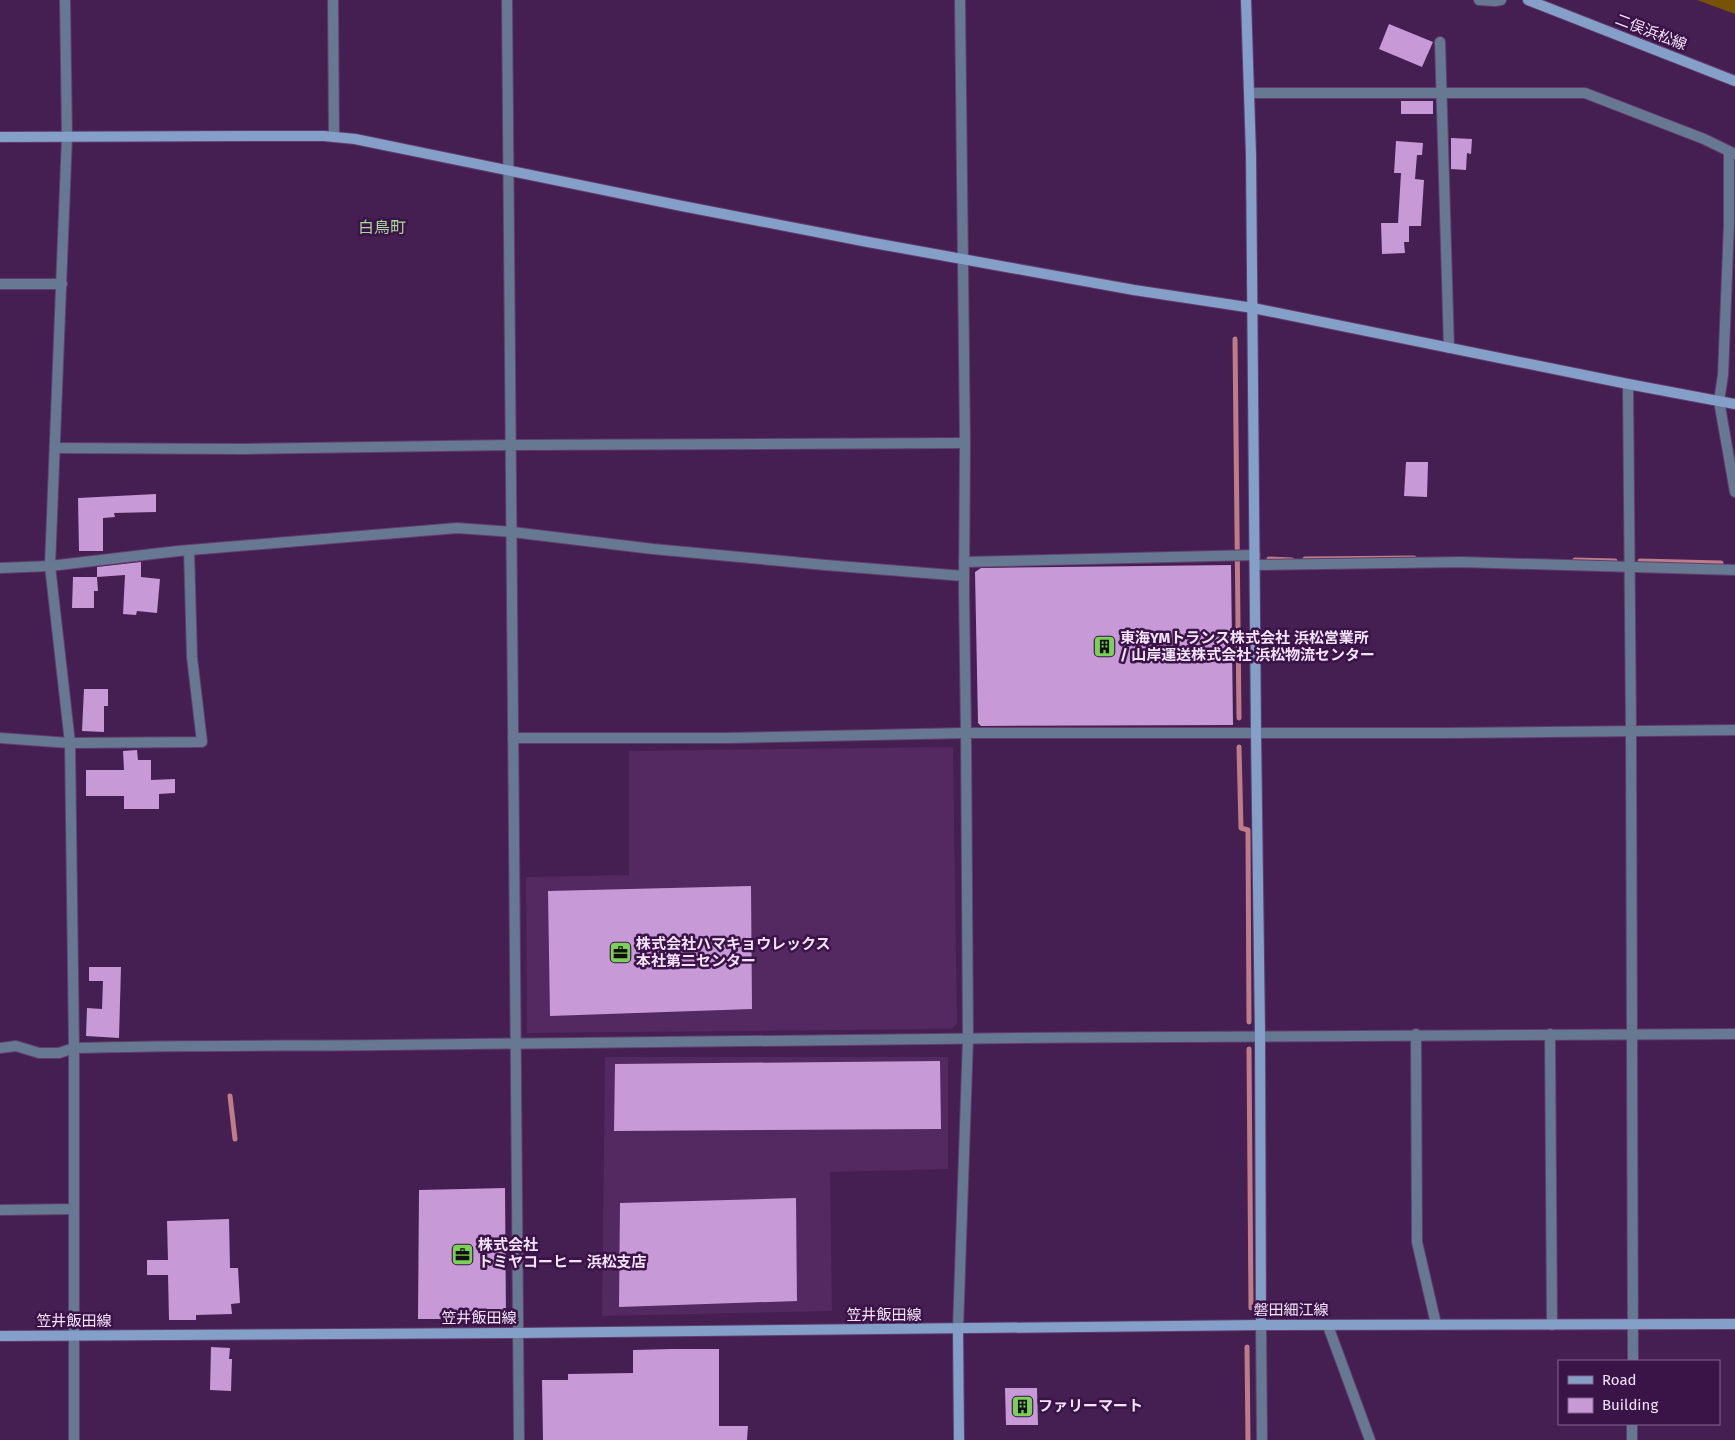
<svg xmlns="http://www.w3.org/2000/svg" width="1735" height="1440" viewBox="0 0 1735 1440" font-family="'Fira Sans','Noto Sans JP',sans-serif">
<rect width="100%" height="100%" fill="#451e52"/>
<g fill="#542861">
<polygon points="953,747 957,1024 951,1029 527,1033 526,877 629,875 629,751"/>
<polygon points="605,1057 948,1057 948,1169 830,1172 832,1311 602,1316"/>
</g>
<polygon fill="#775207" points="1697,0 1735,0 1735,14"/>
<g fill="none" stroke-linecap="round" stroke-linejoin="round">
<g stroke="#be7c88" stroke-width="5">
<polyline points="1235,339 1239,718"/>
<polyline points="1269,559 1292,560"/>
<polyline points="1305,559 1414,558"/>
<polyline points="1575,560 1615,561"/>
<polyline points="1640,561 1721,563"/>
<polyline points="1239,747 1241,828 1248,830 1249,1022"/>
<polyline points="1249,1049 1251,1308"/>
<polyline points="230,1096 235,1139"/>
<polyline points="1247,1347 1248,1440"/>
</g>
</g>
<g fill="#c799d6">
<polygon points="1389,24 1433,42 1422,67 1379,49"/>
<rect x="1401" y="101" width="32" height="13"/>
<polygon points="1451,138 1472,139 1471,154 1467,153 1466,170 1451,169"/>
<polygon points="1396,141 1423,143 1422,155 1417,155 1415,179 1424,180 1421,226 1409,226 1409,242 1404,242 1405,253 1382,254 1381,223 1398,223 1401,173 1394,173"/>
<polygon points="1406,462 1428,462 1427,497 1404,496"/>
<polygon points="156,494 156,512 114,513 115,517 103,518 103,551 79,551 78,498"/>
<polygon points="141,562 141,577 160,579 157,613 137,611 136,615 123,614 125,575 97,577 97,567"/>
<polygon points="1231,565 1233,725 981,726 978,723 975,572 981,568"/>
<polygon points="73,577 97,577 98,591 94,591 94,608 72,608"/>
<polygon points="84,689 108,689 108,706 104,706 104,732 82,731"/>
<polygon points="137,750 138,760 151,760 151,780 175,779 175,793 159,794 159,809 124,809 124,796 86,796 86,770 124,770 123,751"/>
<polygon points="751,886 752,1009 550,1016 548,891"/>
<polygon points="89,967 121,967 119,1038 86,1036 87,1008 102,1009 103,981 89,981"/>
<polygon points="940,1061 941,1129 614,1131 615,1064"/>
<polygon points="505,1188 506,1319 418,1319 419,1190"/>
<polygon points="796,1198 797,1301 619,1307 620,1203"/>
<polygon points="229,1219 230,1268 238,1268 240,1303 231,1304 232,1314 196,1315 196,1320 169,1320 168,1275 147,1275 147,1260 168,1260 167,1221"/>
<polygon points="211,1347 230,1348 229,1359 232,1359 231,1391 210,1390"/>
<polygon points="671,1349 719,1349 719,1426 748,1426 747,1440 543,1440 542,1380 568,1380 568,1374 633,1373 633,1350"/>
<polygon points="1005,1388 1037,1388 1038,1425 1006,1425"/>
</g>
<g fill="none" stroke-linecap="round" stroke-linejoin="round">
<defs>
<g id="street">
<polyline points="65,0 67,136 50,566 70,743 74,1048 74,1440"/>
<polyline points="333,0 334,137"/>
<polyline points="507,0 519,1440"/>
<polyline points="1479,0 1495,1 1501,0"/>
<polyline points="1440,42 1449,348"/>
<polyline points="1249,93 1585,93 1704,139 1735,154"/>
<polyline points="1729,152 1729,224 1723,375 1719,401 1735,492"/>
<polyline points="0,284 62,284"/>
<polyline points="1628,384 1631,730 1633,1361"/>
<polyline points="56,448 244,449 511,445 965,443"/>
<polyline points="964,562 1255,555"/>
<polyline points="1255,565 1461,562 1735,570"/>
<polyline points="0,568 50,566 178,551 457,528 512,532 653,549 825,565 964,576"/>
<polyline points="0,738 70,743 202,742 192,657 189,550"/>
<polyline points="513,738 728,738 966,733 1444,733 1735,730"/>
<polyline points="1416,1034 1417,1242 1436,1324"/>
<polyline points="1550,1034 1552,1325"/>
<path d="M0 1048 16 1046 39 1053H59L74 1048C177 1045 280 1046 383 1045 834 1040 1284 1034 1735 1034"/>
<polyline points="0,1210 74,1209"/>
<polyline points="1261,1325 1262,1440"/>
<polyline points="1328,1326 1370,1440"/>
<polyline points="958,1329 968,1038 966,733 964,590 965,443 960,0"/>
<polyline points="1632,1440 1632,1424"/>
</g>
<g id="secondary">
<polyline points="1246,0 1251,155 1256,733 1260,1035 1261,1325"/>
<polyline points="1528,0 1735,81"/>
<polyline points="0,137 250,136 324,136 355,139 682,206 868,242 1134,290 1253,308 1628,384 1735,404"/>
<polyline points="958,1329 959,1440"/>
<polyline points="0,1336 518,1333 1261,1325 1735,1324"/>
</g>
</defs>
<use href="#street" stroke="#613d6d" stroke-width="12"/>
<use href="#secondary" stroke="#613d6d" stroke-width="12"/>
<use href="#street" stroke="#677892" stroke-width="10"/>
<use href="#secondary" stroke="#84a0c8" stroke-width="10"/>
</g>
<defs>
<symbol id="building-square" viewBox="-11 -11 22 22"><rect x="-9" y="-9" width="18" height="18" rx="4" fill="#7bd155" stroke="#3a1347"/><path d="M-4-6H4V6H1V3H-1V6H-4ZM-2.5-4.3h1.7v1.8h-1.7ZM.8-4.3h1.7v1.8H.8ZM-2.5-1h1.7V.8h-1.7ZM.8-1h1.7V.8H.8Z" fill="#111"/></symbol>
<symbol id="office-square" viewBox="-11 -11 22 22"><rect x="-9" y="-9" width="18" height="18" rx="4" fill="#7bd155" stroke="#3a1347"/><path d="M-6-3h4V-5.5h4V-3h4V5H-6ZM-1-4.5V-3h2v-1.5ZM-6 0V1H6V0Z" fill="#111"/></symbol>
</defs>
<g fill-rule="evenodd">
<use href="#building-square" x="1092" y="634" width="25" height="25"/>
<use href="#office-square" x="608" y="940" width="25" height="25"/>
<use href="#office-square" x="450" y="1242" width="25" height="25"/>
<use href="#building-square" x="1010" y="1394" width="25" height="25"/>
</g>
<g text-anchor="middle" stroke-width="5" stroke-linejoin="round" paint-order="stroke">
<g font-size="15" fill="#f5e2fc" stroke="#3a1347">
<text transform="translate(1651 32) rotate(21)" y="5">二俣浜松線</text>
<text x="1291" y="1315">磐田細江線</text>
<text x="884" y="1320">笠井飯田線</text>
<text x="479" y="1323">笠井飯田線</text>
<text x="74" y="1326">笠井飯田線</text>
</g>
<g font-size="15" font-weight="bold" fill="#f5e2fc" stroke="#3a1347" text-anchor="start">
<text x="1120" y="643">東海YMトランス株式会社 浜松営業所<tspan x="1120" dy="17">/ 山岸運送株式会社 浜松物流センター</tspan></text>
<text x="636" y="949">株式会社ハマキョウレックス<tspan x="636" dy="17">本社第二センター</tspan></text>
<text x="478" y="1250">株式会社<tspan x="478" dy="17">トミヤコーヒー 浜松支店</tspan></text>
<text x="1038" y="1411">ファリーマート</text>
</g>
<g font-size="16" fill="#a9d898" stroke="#3a1347">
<text x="382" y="233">白鳥町</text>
</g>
</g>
<rect x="1558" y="1360" width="162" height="65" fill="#3a1347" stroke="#85668f"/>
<rect x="1568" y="1376" width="25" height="8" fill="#84a0c8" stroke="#85668f"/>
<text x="1602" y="1385" font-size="15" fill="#f5e2fc">Road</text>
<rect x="1568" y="1398" width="25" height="15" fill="#c799d6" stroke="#85668f"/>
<text x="1602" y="1410" font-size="15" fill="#f5e2fc">Building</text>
</svg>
